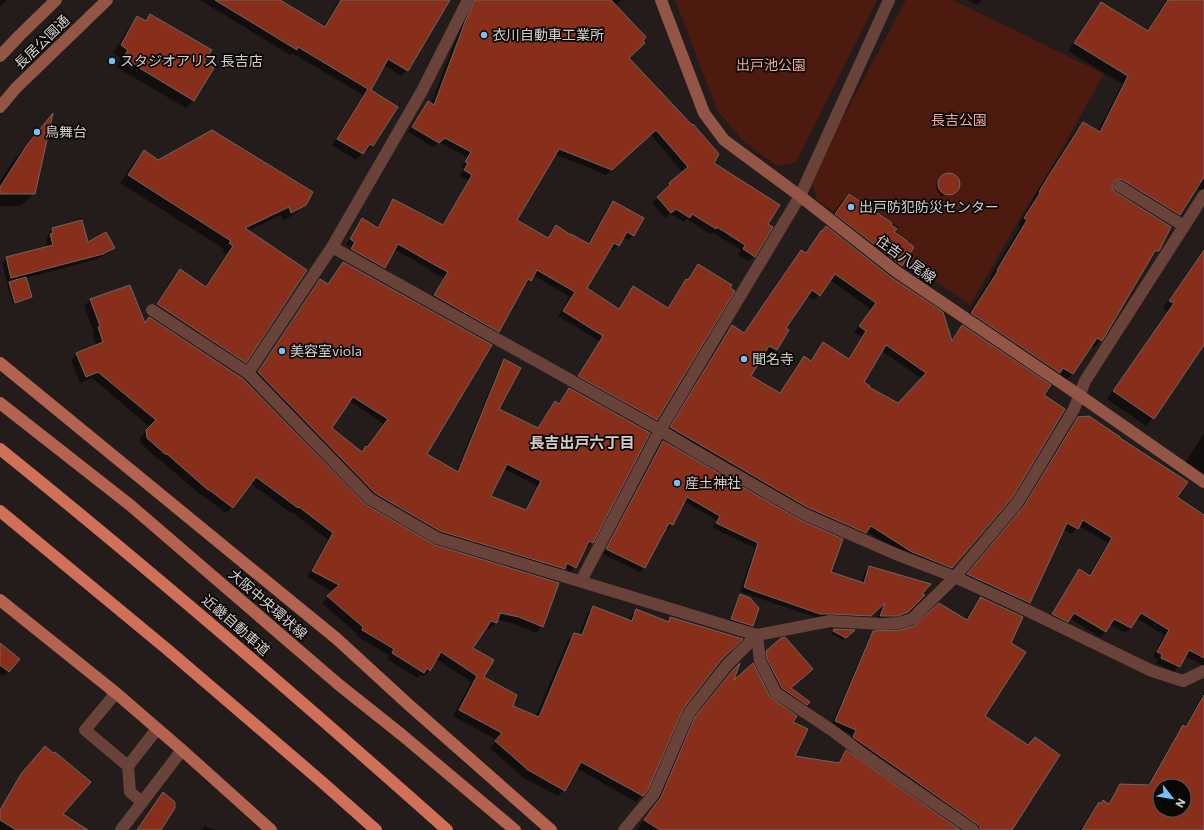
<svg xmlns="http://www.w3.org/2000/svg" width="1204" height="830" viewBox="0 0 1204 830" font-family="Commissioner,'Noto Sans JP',sans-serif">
<rect width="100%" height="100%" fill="#231c1a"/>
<g fill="#4d1a0f">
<polygon points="675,0 877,0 796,162 777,166 744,142 717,110"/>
<polygon points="906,0 953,0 1104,74 1046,177 1020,218 970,305 886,247 899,227 848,193 835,212 817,200 811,177"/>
</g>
<g fill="#0007" fill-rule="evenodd">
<polygon points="0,0 7,0 0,7"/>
<polygon points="200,0 278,0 323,28 339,0 449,0 407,70 401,76 384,65 369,90 373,145 367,151 365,150 356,160 332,145 363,95 292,53 290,55"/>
<polygon points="471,0 622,0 615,6 628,58 713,163 767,224 754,256 749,261 738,255 741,250 712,232 710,234 687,219 684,222 670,214 665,218 652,203 666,190 665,189 670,184 683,173 650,134 606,175 555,154 516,221 546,238 551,231 556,226 571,236 587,244 608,207 614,202 634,235 628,240 623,237 618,245 613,250 610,248 586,289 618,309 628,292 634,287 667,308 681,285 687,280 693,271 698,266 657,419 651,424 574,381 599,341 558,316 570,297 533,275 531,280 525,285 524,285 498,331 493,336 429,301 444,278 429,270 429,269 394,249 384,267 379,273 346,254 351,247 346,245 357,224 362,219 376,228 388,206 393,201 441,226 468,181 460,176 464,169 461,167 467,157 439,142 433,147 408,132 423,108 428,102 431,104"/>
<polygon points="967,0 982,0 977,5"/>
<polygon points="1166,0 1204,0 1204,193 1196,188 1179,214 1172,221 1115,187 1111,185 1111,190 1159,250 1150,258 1101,340 1094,347 1091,345 1072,374 1065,381 964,320 991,278 990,277 1020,227 1018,226 1033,200 1032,200 1041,185 1076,130 1083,123 1098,131 1122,84 1068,51 1094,10 1101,3 1147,31"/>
<polygon points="150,15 203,63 194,100 186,108 116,67 121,58 113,53 130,26 138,18 144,22"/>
<polygon points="52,116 34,193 21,206 0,206 0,181 14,160 40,128"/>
<polygon points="144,151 158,161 305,204 296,213 283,221 281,215 247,231 245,362 237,370 150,313 172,279 180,271 205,287 226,254 222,252 224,249 120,183 136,159"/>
<polygon points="952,174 958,179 959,186 951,195 943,196 941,196 937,191 936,184 944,175"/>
<polygon points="849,195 893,233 912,248 901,266 895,272 829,220 842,201"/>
<path d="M826 227 951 342 957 332 963 327 1042 396 951 567 946 572 906 557 866 531 860 537 666 433 727 331 732 326 743 333 796 256 801 251 805 253 816 237ZM830 280 871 309 854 332 862 337 848 359 823 344 818 349 810 361 804 357 798 362 779 394 750 376 765 351 771 355 776 350 787 330 784 328 807 295 814 300 819 295ZM882 351 922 379 898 404 868 388 863 382Z"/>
<polygon points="53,229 87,244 114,248 109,253 97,259 26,278 31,297 29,299 13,304 7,285 10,282 7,283 2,263 7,258 47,247 46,240 48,237 48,234"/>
<polygon points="1204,248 1204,343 1153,418 1146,426 1107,399 1167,311 1163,308"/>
<path d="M343 263 426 454 456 472 500 365 504 360 497 409 537 429 550 407 555 403 558 404 564 394 569 389 592 542 587 547 585 546 575 567 571 572 564 568 559 573 435 535 370 498 254 377 315 285 320 280 327 285 338 268ZM349 401 384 424 361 452 330 429ZM504 469 537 486 524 511 490 497Z"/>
<polygon points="90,300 144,323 149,318 366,506 434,546 558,584 542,627 536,633 512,623 497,619 496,622 490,629 486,628 472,649 482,677 512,707 536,716 568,640 575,634 579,635 587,614 593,608 628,621 630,617 637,610 667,622 670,618 720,660 682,708 642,795 636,802 576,768 564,790 558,796 522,777 490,748 497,740 453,716 471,682 436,659 430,670 423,676 421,675 417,678 387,659 389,655 356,636 357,634 322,603 333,592 307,577 328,540 292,512 291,513 250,483 232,507 226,513 202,495 201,495 160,460 159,460 141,444 140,437 150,427 92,378 80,383 71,361 77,354 97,346 92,334 94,332 84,306"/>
<polygon points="1078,418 1118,438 1176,498 1204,516 1204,666 1185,656 1179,667 1174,672 1156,663 1158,660 1153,657 1164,635 1136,618 1131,628 1125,633 1110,624 1106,632 1100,637 1069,618 1062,627 1048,620 1074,576 1079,571 1088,576 1108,543 1079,526 1072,534 1063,529 1029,603 1024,608 963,580 1019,512 1073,423"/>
<polygon points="1204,434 1204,478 1184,464"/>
<polygon points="663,442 829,573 861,583 865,571 869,567 924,596 903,616 876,620 883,604 866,620 818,618 746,594 740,591 755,548 713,528 716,520 684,501 672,524 668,529 665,528 645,567 640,572 603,554 659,446"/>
<polygon points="740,595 752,625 749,628 729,622 738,598"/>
<polygon points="981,598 1010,644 983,716 1010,830 974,830 848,742 852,735 831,726 869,637 874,632 900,631 965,620 975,604"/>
<polygon points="835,630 853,631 843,640 831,634"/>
<polygon points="0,644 19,660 3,677 0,674"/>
<polygon points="767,652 790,689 808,702 801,709 777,693 762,657"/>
<polygon points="737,667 731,684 769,697 791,722 794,756 837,764 841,756 846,751 958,830 637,830 656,803 691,723 728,676"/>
<path d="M1204 692V830H1079L1083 826 1094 809 1099 803 1101 804H1108L1115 791 1121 785 1147 786 1178 732 1183 726 1185 727ZM1160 786H1184V810H1160Z"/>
<polygon points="41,752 53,755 62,815 78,830 0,830 0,809 17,780"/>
<polygon points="163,794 177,805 159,830 137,830 158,799"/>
<polygon points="205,826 214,830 201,830"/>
</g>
<g fill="#882f1b" stroke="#6f6664" fill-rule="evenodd">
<polygon points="215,0 280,0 325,27 341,0 450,0 408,71 388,59 371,90 398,107 373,146 370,144 363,154 337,139 368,89 298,47 297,50"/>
<polygon points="475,0 611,0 646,37 643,41 645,43 629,58 692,125 693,124 719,154 714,163 780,205 768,224 773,227 755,257 743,249 745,245 717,227 716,229 692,214 690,218 676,209 671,213 657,197 670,185 669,183 688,167 656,130 612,170 559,149 517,220 548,238 556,225 571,235 571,234 589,244 613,201 644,218 634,236 627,232 619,246 614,243 587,288 619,309 633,286 668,308 686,279 688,280 698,264 732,285 730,288 735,291 657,420 578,376 603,336 563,311 575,292 537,270 531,281 528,279 499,332 434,295 448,272 433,264 398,244 385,268 351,249 355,242 350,239 362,218 378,228 393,199 443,225 472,175 464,170 468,163 465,162 471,152 445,138 439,143 412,127 428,101 434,105 465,22"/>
<polygon points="1168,0 1204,0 1204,177 1180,215 1123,180 1119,179 1113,182 1112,186 1113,190 1115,192 1171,227 1159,251 1155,251 1102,341 1097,338 1073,374 1063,368 1060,373 971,313 998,271 997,270 1027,220 1024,218 1040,193 1039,192 1048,177 1083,122 1100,132 1128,76 1074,43 1101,2 1148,31"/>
<polygon points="150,14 212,50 204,62 214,68 194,101 123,58 128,50 121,45 137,16 146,21"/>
<polygon points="53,113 35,194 0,194 0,187 27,145"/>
<polygon points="212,130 313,192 306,205 291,213 289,207 245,228 307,270 246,363 157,304 180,269 206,287 233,246 229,243 231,241 128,175 144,150 158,160"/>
<circle cx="949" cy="184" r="11"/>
<polygon points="849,194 892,223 891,225 897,229 894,232 907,241 907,242 914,247 902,266 835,214"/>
<polygon points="82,220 88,242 106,232 115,248 103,254 11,278 6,257 53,245 50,234 53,233 52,228"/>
<path d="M826 226 892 278 943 312 952 341 962 325 1051 385 1044 395 1065 409 1012 498 952 568 912 552 871 526 866 533 807 507 670 427 732 325 744 333 801 250 806 253 821 231H822ZM835 274 876 303 859 326 866 331 849 359 823 342 811 361 804 356 780 393 751 376 769 346 777 350 789 330 786 328 812 290 820 296ZM886 345 926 373 898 403 869 387 870 386 864 382Z"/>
<polygon points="1204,250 1204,345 1154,419 1113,391 1174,303 1169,301"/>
<path d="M343 262 492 345 427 454 458 472 504 359 521 368 499 409 538 428 555 401 559 404 569 388 650 433 593 543 589 541 576 568 567 563 565 569 440 531 375 493 258 372 320 279 328 284ZM353 397 388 419 367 447 366 446 362 452 332 428ZM507 464 541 481 526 510 491 496Z"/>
<polygon points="26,277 32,297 15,303 9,282"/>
<polygon points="130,285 145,323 149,317 243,379 366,505 435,545 559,583 543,627 519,617 500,613 497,623 491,621 473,648 494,660 484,677 517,695 513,706 539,717 574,633 582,635 593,606 632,621 636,609 669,622 670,617 743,639 721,660 683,709 648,790 643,796 581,762 565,791 528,770 495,741 502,733 459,710 477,676 441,652 430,671 427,668 424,673 392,653 394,649 362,630 363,627 327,596 339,585 312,571 333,533 299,507 298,508 256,477 233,508 208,489 208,490 167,454 165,454 147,438 146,430 156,420 98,372 86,377 76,353 103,342 98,327 100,326 90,299"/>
<polygon points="1089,416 1120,437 1120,438 1188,482 1177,497 1204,515 1204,658 1189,650 1180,667 1161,658 1162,654 1157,652 1169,630 1141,613 1131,628 1114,619 1106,632 1074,613 1068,622 1052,614 1079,569 1090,576 1112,538 1083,520 1078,529 1067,523 1030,603 967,574 1024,506 1078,417"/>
<polygon points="663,441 800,520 843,539 831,572 864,583 869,566 931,584 922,594 925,595 908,612 898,616 880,616 885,603 871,616 830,614 820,614 751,590 744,587 758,543 716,523 720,516 687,497 673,525 669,523 645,568 606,549"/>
<polygon points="740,594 750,598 759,608 753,626 731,619"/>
<polygon points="980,597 1023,617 1011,643 1026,652 985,716 1028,745 1035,737 1060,755 1012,830 980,830 980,826 977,824 853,737 856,730 835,721 873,631 900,630 914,626 939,603 967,620 980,598 982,598"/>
<polygon points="834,629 855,630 846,638 833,631"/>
<polygon points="785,637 813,669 791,688 810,702 807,705 782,688 767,659 766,651 781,638"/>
<polygon points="0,643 20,659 9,672 0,665"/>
<polygon points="740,663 734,680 753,663 770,697 797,716 793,722 808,729 795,756 839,763 846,750 960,830 660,830 644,820 661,797 695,717 733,670"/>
<path d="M1204 695V830H1082L1099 802 1101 804 1103 800 1109 804 1120 784 1149 785 1183 725 1186 727ZM1160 786H1184V810H1160Z"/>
<polygon points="45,746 53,753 55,752 91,782 63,814 88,830 16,830 0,820 0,810 21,774"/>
<polygon points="163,792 175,802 175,808 161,830 137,830"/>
</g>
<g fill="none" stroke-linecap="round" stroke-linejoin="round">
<g stroke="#694239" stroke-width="12">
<polyline points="1119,186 1184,226"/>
<polyline points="332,247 660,430 693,450 804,514 898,555 955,577 1014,604 1152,671 1183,681 1204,671"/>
<polyline points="152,310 248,373 370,499 437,538 757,635 830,621 881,624 899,623 912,619 955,577 1018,502 1074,409 1085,381 1204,195"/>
<polyline points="248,373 332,247 422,91 468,0"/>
<polyline points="581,581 660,430 800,196 889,0"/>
<polyline points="757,635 760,661 776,693 833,731 863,754 973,830"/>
<polyline points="116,693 85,730 128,766 130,792 142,802"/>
<polyline points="128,766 157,729"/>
<polyline points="121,830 182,750"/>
<polyline points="624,830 654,794 689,713 727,665 757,635"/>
</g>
<g stroke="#925546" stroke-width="12">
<polyline points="661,0 704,113 724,140 800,196 897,272 1079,395 1204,482"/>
<polyline points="0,56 20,35 56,0"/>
<polyline points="0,107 16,88 107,0"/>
</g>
<g stroke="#b36350" stroke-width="12">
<polyline points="0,363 337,639 409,705 551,830"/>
<polyline points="0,403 130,505 338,684 402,735 515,830"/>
<polyline points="0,600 116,693 182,750 271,830"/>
</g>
<g stroke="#d07059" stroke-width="12">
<path d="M0 449C153 572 301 700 447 830"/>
<polyline points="0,511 168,650 322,782 376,830"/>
</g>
</g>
<g fill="#79bff8" stroke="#0a0707" stroke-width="1.5">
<circle cx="484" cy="35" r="4"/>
<circle cx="112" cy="61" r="4"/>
<circle cx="37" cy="132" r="4"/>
<circle cx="851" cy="207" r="4"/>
<circle cx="282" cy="351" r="4"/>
<circle cx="744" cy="359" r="4"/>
<circle cx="677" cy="483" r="4"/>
</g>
<g text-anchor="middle" stroke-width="3.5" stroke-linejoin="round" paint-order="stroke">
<g font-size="14" fill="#d5d0ce" stroke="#0a0707" text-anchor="start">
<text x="492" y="40">衣川自動車工業所</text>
<text x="120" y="66">スタジオアリス 長吉店</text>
<text x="45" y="137">鳥舞台</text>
<text x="859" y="212">出戸防犯防災センター</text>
<text x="290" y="356">美容室viola</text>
<text x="752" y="364">聞名寺</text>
<text x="685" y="488">産土神社</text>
</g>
<g font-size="14" fill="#d5d0ce" stroke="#0a0707">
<text transform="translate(42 42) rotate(-44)" y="5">長居公園通</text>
<text transform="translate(906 259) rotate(36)" y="5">住吉八尾線</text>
<text transform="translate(268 604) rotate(41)" y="5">大阪中央環状線</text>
<text transform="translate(236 625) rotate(41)" y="5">近畿自動車道</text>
</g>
<g font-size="14" fill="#f5aa97" stroke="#0a0707">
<text x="771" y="70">出戸池公園</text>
<text x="959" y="125">長吉公園</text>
</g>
<g font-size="15" font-weight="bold" fill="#d4cac8" stroke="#0a0707">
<text x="582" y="448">長吉出戸六丁目</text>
</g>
</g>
<g transform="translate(1172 798) rotate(121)"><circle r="19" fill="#0a0707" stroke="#5b5757"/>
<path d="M0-3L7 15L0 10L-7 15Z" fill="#79bff8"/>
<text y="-6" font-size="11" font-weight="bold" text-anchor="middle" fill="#d5d0ce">N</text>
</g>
</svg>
